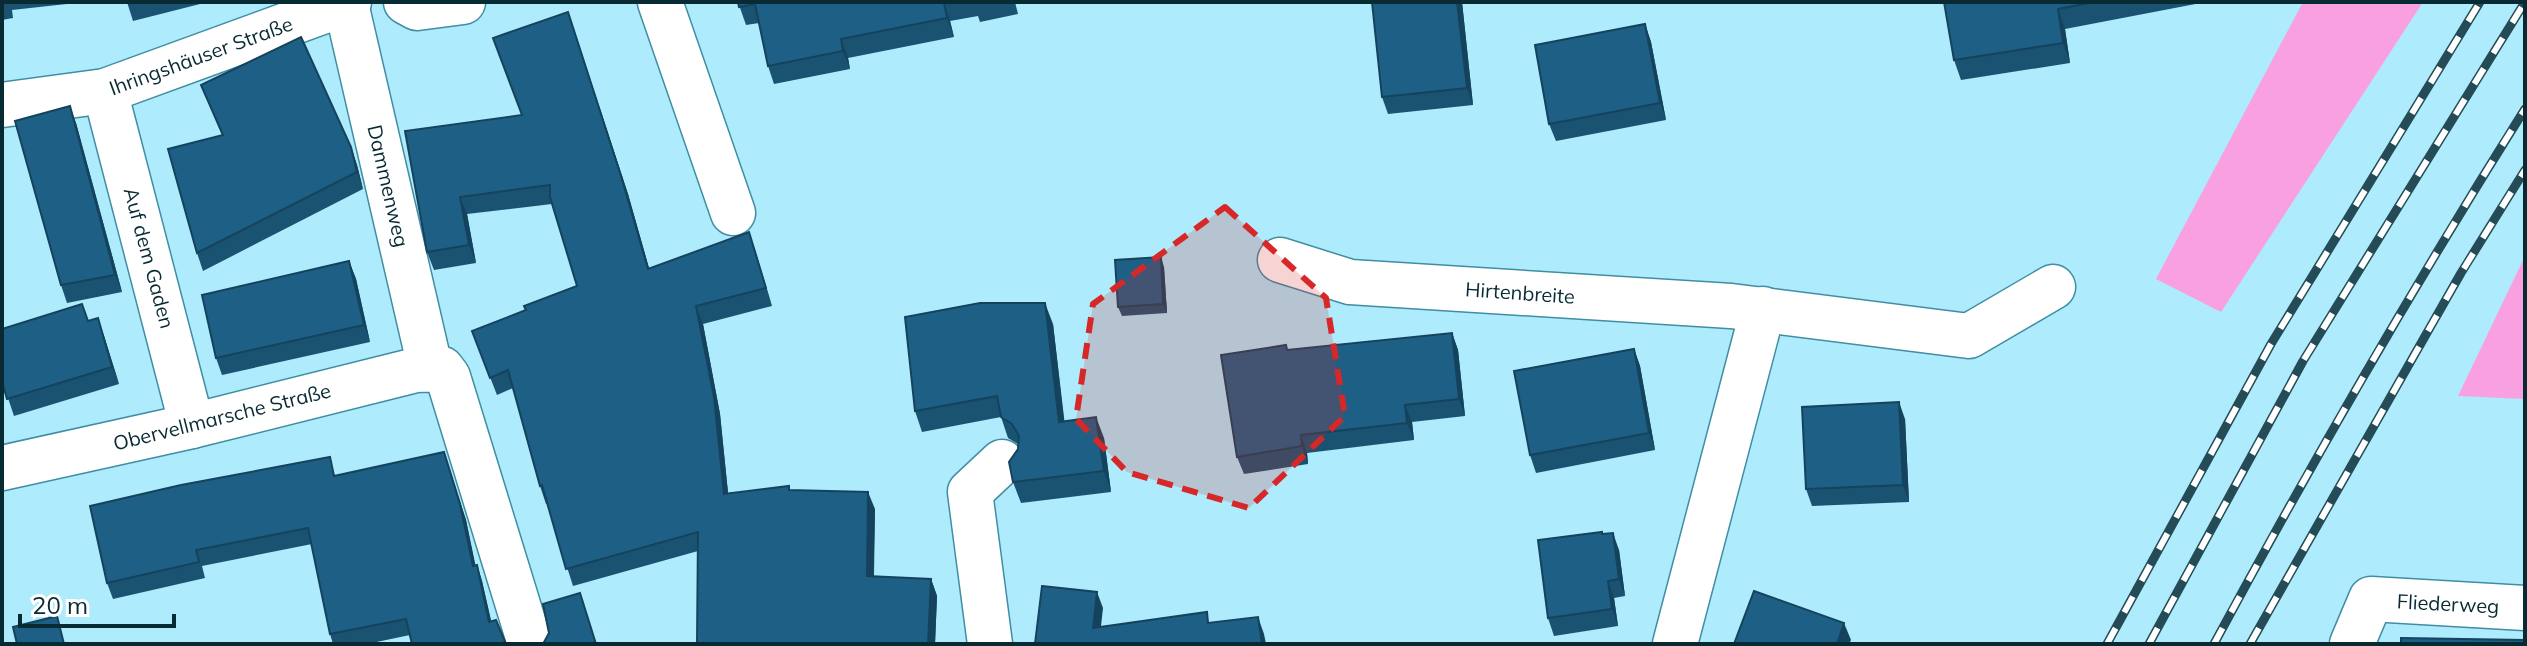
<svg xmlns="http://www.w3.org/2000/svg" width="2527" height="646" viewBox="0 0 2527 646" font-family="Mulish,sans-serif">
<rect width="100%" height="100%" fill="#aeebfc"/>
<g fill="#f9a0e1">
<polygon points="2303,2 2423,2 2221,312 2156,279"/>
<polygon points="2525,256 2525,399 2458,396"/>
</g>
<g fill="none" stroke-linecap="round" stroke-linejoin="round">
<defs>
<g id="minor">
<polyline points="406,2 417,8 463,2"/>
<polyline points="660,2 733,213"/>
<polyline points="346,4 430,367"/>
<polyline points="105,91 192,426"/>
<polyline points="2,105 105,91 349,2"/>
<polyline points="1280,260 1350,282 1731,306 1969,336 2053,287"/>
<polyline points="2,468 192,426 416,370 442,369 448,377 530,644"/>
<polyline points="990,644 970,492 1002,462"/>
<polyline points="1675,644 1763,309"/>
<polyline points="2352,644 2371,599 2525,608"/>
</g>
</defs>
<use href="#minor" stroke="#408ea3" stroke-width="47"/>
<use href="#minor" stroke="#fff" stroke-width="44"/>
<defs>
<g id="rail">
<polyline points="2107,644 2271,344 2480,2"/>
<polyline points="2149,644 2303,361 2525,2"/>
<path d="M2214 644C2312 462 2415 284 2525 109"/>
<polyline points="2250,644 2461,273 2525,170"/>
</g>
</defs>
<use href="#rail" stroke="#254b56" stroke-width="9"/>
<use href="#rail" stroke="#fff" stroke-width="6" stroke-dasharray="18" stroke-linecap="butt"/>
</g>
<g fill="#1a5372">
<polygon points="2,2 85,2 12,10 13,18 2,20"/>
<polygon points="127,2 204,2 204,3 133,21"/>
<polygon points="738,2 1015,2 1018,14 980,22 978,16 950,21 954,37 848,58 850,69 774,84 768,66 759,23 746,25"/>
<polygon points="1462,2 1473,105 1388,114 1382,97"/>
<polygon points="1944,2 2206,2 2065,29 2070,63 1961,80 1954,60"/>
<polygon points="1645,24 1651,42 1666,120 1556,141 1549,124"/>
<polygon points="574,30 628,194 649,268 755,250 772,306 703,324 720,414 728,493 790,490 875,509 874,576 931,579 937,596 935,644 697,644 698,551 573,586 547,504 546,504 540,486 513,388 497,395 472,331 526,310 577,286 552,204 467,214 476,263 434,270 427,252 405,131 522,115"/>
<polygon points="201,85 351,147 357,165 363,189 203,271 197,253 222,135"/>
<polygon points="76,123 122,292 67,303 61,285"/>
<polygon points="349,261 356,279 370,342 222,375 216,358"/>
<polygon points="1164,267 1167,313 1122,316 1118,307"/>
<polygon points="88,321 104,336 119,384 14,416 4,386 2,386 2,329"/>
<polygon points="1053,324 1064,421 1104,438 1111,492 1021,503 1013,482 1018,444 1008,438 1001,417 922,432 915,411"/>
<polygon points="1452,333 1458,350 1465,416 1412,422 1414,440 1307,453 1308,464 1244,474 1237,457 1288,350"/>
<polygon points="1634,349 1640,366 1655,450 1536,473 1530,455"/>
<polygon points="1905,419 1909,502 1812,506 1806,489"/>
<polygon points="444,452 466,520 475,565 477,565 482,581 491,621 506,644 410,635 367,644 333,644 330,634 312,544 202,566 205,578 113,599 107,583 336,476"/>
<polygon points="1603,534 1619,550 1625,596 1614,598 1618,626 1554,636 1548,618"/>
</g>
<g fill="#15435d">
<polygon points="1457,2 1462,2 1473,105 1467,88"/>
<polygon points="944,3 950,21 954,37 947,18"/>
<polygon points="2058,9 2065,29 2070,63 2063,43"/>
<polygon points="568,12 628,194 654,286 648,269"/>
<polygon points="1645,24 1651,42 1666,120 1660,103"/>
<polygon points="841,39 848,58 850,69 843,51"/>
<polygon points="70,106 76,123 122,292 115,275"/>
<polygon points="351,147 357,165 363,189 357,172"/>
<polygon points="460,197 467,214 476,263 469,245"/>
<polygon points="749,232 755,250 772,306 766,288"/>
<polygon points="1161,257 1164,267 1167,313 1163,304"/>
<polygon points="349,261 356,279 370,342 364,325"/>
<polygon points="1045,303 1053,324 1067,443 1059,422"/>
<polygon points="696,306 703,324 720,414 730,512 724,494"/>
<polygon points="98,318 104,336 119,384 112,367"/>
<polygon points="1452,333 1458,350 1465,416 1459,399"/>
<polygon points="1634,349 1640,366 1655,450 1649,433"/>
<polygon points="1899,402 1905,419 1909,502 1903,485"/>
<polygon points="1405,405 1412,422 1414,440 1407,423"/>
<polygon points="1096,417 1104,438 1111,492 1104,471"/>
<polygon points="1301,435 1307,453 1308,464 1302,446"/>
<polygon points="444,452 466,520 479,582 473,566"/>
<polygon points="868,492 875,509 873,594 867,576"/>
<polygon points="1613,533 1619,550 1625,596 1619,579"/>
<polygon points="477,565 482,581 495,638 489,622"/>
<polygon points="931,579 937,596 935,644 928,644"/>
<polygon points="1608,581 1614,598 1618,626 1612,609"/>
<polygon points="1097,592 1103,608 1099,644 1093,628"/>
<polygon points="1258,617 1264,634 1266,644 1262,644"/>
<polygon points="1844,623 1851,640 1849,644 1837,644"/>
</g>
<g fill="#1e6085" stroke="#15435d" stroke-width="2">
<polygon points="738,2 947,2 944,3 947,18 841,39 843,51 768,66 755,4 739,7"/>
<polygon points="1372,2 1457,2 1467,88 1382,97"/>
<polygon points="1944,2 2094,2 2058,9 2063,43 1954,60"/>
<polygon points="568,12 621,176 648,269 749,232 766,288 696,306 714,397 724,494 789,486 789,490 868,492 867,576 931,579 928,644 697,644 698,532 566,569 542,485 540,486 508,370 490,378 472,331 526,310 524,306 577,286 550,197 550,185 460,197 469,245 427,252 405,131 522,115 493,38"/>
<polygon points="1645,24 1660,103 1549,124 1535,45"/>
<polygon points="301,37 351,147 357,172 197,253 168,149 223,135 201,85"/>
<polygon points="70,106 115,275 61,285 15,121"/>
<polygon points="1161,257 1163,304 1118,307 1115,260"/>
<polygon points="349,261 364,325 216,358 202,295"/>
<polygon points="980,303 1045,303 1059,422 1096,417 1104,471 1013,482 1009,462 1018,449 1019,436 1012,424 1001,417 997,396 915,411 905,317"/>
<polygon points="82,304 88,321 98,318 112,367 7,399 2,381 2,329"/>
<polygon points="1452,333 1459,399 1405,405 1407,423 1301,435 1302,446 1237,457 1221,355 1286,345 1287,350"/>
<polygon points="1634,349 1649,433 1530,455 1514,371"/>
<polygon points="1899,402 1903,485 1806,489 1802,407"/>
<polygon points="444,452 460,504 473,566 477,565 489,622 496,620 506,644 412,644 406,619 330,634 308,528 196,550 199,562 107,583 90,506 181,485 330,457 334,476"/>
<polygon points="1602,532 1602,534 1613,533 1619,579 1608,581 1612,609 1548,618 1538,540"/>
<polygon points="1042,586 1097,592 1093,628 1207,612 1208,623 1258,617 1262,644 1035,644"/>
<polygon points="1754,591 1844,623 1837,644 1734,644"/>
<polygon points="580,593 596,644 543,644 549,633 543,604"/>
<polygon points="57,616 64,644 17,644 13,627"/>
<polygon points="2401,638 2525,640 2525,644 2401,644"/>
</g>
<path fill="#d62828" fill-opacity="0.2" stroke="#d62828" stroke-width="6" stroke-dasharray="16 10" stroke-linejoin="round" d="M1225 207 1326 298 1345 416 1249 508 1127 472 1076 419 1093 304Z"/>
<g text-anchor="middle" stroke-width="8" stroke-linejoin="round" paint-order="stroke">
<g font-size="20" fill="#082a33" stroke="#fff">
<text transform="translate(201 56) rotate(-20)" y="7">Ihringshäuser Straße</text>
<text transform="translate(388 186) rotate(77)" y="7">Dammenweg</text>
<text transform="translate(149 258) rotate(75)" y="7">Auf dem Gaden</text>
<text transform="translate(1520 293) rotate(4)" y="7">Hirtenbreite</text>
<text transform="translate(222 417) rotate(-14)" y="7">Obervellmarsche Straße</text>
<text transform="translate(2448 604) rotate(3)" y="7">Fliederweg</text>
</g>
</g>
<rect width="2527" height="646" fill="none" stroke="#082a33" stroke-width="8"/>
<path d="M20 614v12h154v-12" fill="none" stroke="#082a33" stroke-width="4"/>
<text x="32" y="614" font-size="24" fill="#082a33" stroke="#ffffff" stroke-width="6" paint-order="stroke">20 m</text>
</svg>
